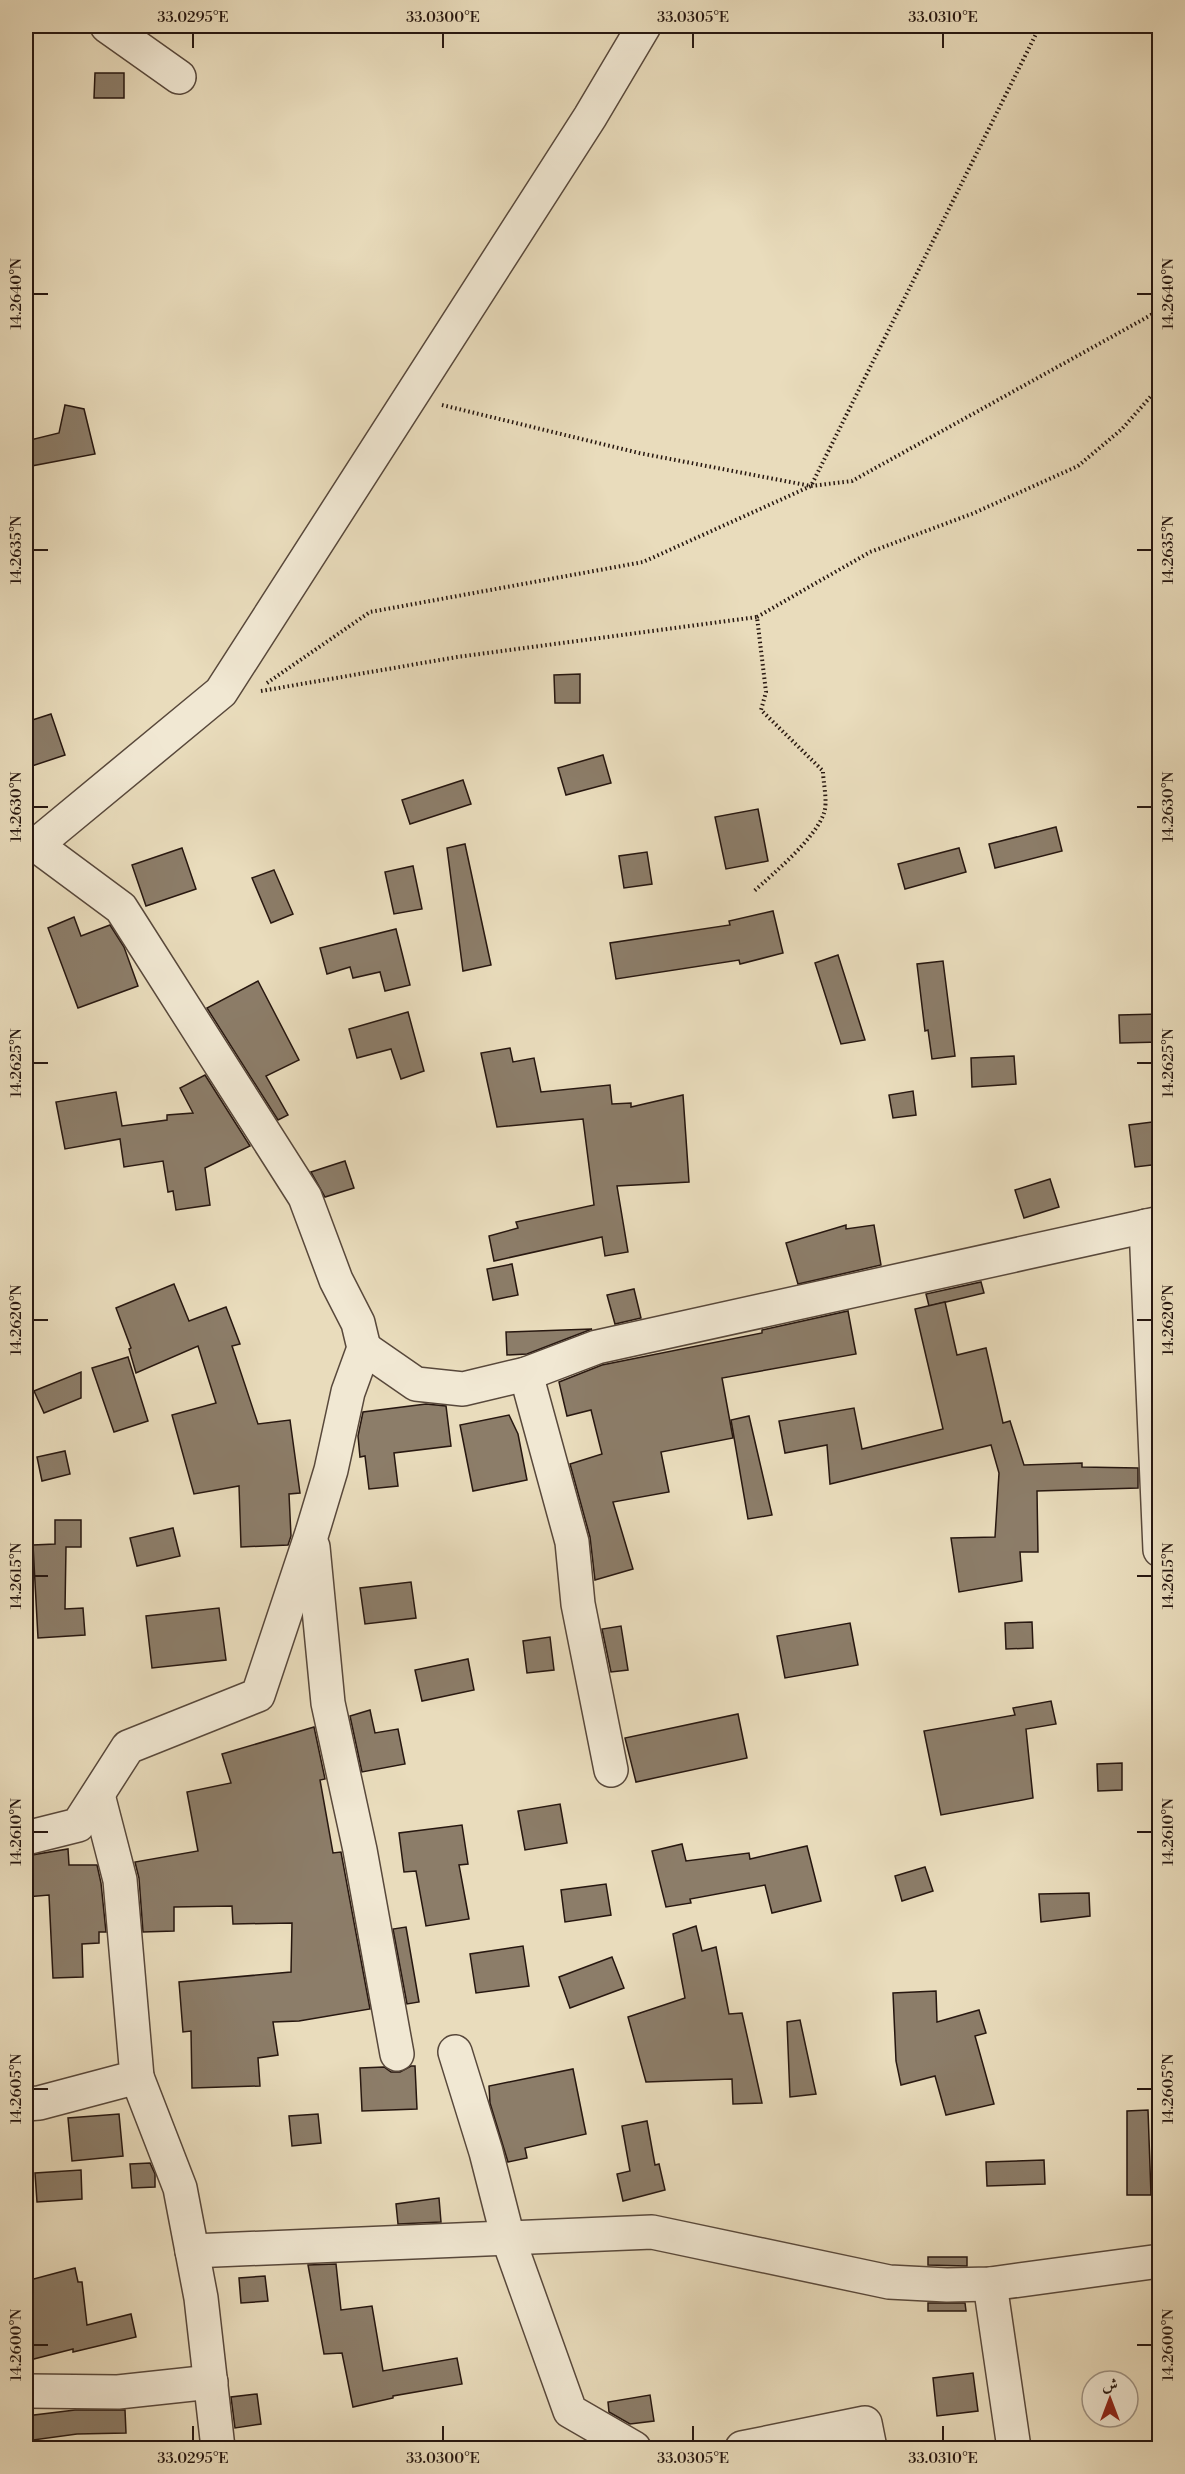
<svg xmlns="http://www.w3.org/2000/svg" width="1185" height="2474" viewBox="0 0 1185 2474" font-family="'Libre Bodoni',Amiri,serif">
<rect width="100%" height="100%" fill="#e9dcbc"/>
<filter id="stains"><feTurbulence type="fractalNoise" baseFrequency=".00333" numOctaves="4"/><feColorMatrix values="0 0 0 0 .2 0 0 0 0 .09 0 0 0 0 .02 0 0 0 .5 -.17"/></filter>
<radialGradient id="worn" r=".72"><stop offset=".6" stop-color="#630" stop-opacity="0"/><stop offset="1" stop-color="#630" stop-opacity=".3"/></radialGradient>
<g fill="#8c7d69" stroke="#271710" stroke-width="1.5">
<polygon points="95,73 124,73 124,98 94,98"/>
<polygon points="65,405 84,409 95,454 26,467 26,441 59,433"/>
<polygon points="580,674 580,703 555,703 554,675"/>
<polygon points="51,714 65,755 26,768 26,722"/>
<polygon points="603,755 611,783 566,795 558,768"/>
<polygon points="463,780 471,804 410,824 402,800"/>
<polygon points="758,809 768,861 726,869 715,817"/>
<polygon points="1056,827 1062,851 995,868 989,844"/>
<polygon points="465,844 491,965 463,971 447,848"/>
<polygon points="182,848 196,889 146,906 132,865"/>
<polygon points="959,848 966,872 905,889 898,864"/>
<polygon points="647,852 652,884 624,888 619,856"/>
<polygon points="413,866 422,909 394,914 385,872"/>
<polygon points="274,870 293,914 271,923 252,878"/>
<polygon points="773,911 783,953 740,964 739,960 616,979 610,943 730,925 729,921"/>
<polygon points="74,917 81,936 110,925 124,947 138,986 78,1008 48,928"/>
<polygon points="396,929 410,985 385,991 380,972 353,978 350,967 327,974 320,948"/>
<polygon points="838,955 865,1040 841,1044 815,963"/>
<polygon points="943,961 955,1056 932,1059 928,1030 925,1031 917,964"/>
<polygon points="258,981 299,1060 266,1076 288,1115 278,1120 207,1008"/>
<polygon points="408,1012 424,1071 401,1079 391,1049 357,1058 349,1029"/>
<polygon points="1160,1014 1160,1042 1120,1043 1119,1015"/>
<polygon points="510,1048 513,1062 534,1058 541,1092 610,1085 612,1104 631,1103 631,1107 683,1095 689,1182 617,1186 628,1252 605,1256 602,1237 494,1261 489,1236 518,1228 516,1222 594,1205 583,1119 497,1127 481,1053"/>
<polygon points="1014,1056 1016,1084 972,1087 971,1058"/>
<polygon points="205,1075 250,1146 205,1168 210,1205 176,1210 173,1191 168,1192 163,1161 124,1167 120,1139 65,1149 56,1102 116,1092 122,1126 167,1120 167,1115 193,1113 180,1088"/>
<polygon points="913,1091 916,1115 893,1118 889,1095"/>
<polygon points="1160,1121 1160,1164 1135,1167 1129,1125"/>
<polygon points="345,1161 354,1188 325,1197 311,1172"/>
<polygon points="1050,1179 1059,1207 1024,1218 1015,1190"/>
<polygon points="846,1225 846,1229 874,1225 881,1265 798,1284 786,1243"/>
<polygon points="512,1264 518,1295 493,1300 487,1269"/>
<polygon points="981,1282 984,1293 929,1306 926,1294"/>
<polygon points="174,1284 189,1321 226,1307 240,1344 232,1346 258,1424 290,1420 300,1493 289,1494 291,1536 288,1545 241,1547 239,1486 194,1494 172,1415 216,1403 198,1346 136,1373 129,1349 131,1348 116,1308"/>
<polygon points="634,1289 641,1318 615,1324 607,1295"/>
<polygon points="945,1302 957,1355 986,1348 1003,1423 1010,1421 1024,1465 1082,1463 1082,1467 1138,1468 1138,1488 1037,1491 1038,1552 1020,1552 1022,1581 959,1592 951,1538 995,1537 999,1473 991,1445 830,1484 827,1445 785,1453 779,1421 854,1408 862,1449 943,1429 915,1309"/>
<polygon points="848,1311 856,1354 722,1378 733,1438 661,1452 669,1492 613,1502 633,1569 595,1580 590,1537 570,1464 602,1454 591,1410 567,1416 559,1382 602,1365 762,1333 762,1330"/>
<polygon points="592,1329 527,1354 507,1355 506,1332"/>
<polygon points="128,1357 148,1421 114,1432 92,1368"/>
<polygon points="81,1372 81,1398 44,1413 34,1391"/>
<polygon points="426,1404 446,1406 451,1446 394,1453 398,1486 369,1489 365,1456 360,1457 358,1436 363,1412"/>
<polygon points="509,1415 518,1434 527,1480 473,1491 460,1425"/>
<polygon points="749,1416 772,1515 748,1519 731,1420"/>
<polygon points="65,1451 70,1474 42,1481 37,1457"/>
<polygon points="55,1520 81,1520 81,1547 66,1547 65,1609 83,1608 85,1635 38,1638 33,1545 55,1544"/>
<polygon points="173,1528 180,1556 137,1566 130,1538"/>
<polygon points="411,1582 416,1618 365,1624 360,1588"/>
<polygon points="219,1608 226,1660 152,1668 146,1616"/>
<polygon points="1032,1622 1033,1648 1006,1649 1005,1623"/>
<polygon points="850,1623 858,1665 785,1678 777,1636"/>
<polygon points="621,1626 628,1670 611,1672 602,1629"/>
<polygon points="550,1637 554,1670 527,1673 523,1641"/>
<polygon points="468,1659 474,1690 422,1701 415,1670"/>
<polygon points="1051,1701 1056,1724 1026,1729 1033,1798 941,1815 924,1731 1015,1715 1013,1708"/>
<polygon points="370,1710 375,1733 398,1729 405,1764 362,1772 350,1716"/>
<polygon points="738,1714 747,1758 636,1782 625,1738"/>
<polygon points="314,1727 325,1779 320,1780 333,1853 341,1852 370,2009 299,2021 273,2022 278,2055 258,2058 260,2086 192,2088 191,2031 183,2032 179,1982 291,1972 292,1923 233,1924 232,1906 174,1907 174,1931 143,1932 139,1878 135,1862 198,1851 187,1792 231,1783 222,1754"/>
<polygon points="1122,1763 1122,1790 1098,1791 1097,1764"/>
<polygon points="560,1804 567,1843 525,1850 518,1811"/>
<polygon points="462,1825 468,1864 459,1865 469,1919 426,1926 416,1871 404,1872 399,1833"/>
<polygon points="682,1844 686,1861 749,1853 750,1859 807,1846 821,1901 772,1913 765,1885 690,1899 691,1903 666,1907 652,1851"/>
<polygon points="68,1849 69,1865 97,1865 101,1883 106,1932 99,1932 99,1943 82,1944 83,1977 53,1978 49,1895 26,1897 26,1856"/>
<polygon points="925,1867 933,1891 902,1901 895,1876"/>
<polygon points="606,1884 611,1915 565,1922 561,1890"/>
<polygon points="1089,1893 1090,1916 1041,1922 1039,1894"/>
<polygon points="696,1926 702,1951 716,1947 729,2014 742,2013 762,2103 733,2104 732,2079 646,2082 628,2017 685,1998 673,1934"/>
<polygon points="406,1927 419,2002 407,2004 393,1929"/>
<polygon points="523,1946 529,1986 476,1993 470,1954"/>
<polygon points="612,1957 624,1988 570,2008 559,1977"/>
<polygon points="936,1991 937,2022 979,2010 986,2033 975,2036 994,2104 946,2115 935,2076 901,2085 896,2061 893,1993"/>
<polygon points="800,2020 816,2094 790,2097 787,2022"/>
<polygon points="411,2066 415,2066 417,2109 362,2111 360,2068 384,2067 391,2072 400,2072"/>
<polygon points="573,2069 586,2134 525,2148 527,2158 508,2162 490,2103 489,2086"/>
<polygon points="1148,2110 1151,2195 1127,2195 1127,2111"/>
<polygon points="119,2114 123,2156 72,2161 68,2118"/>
<polygon points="318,2114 321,2143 292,2146 289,2116"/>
<polygon points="647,2121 655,2165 659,2164 665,2190 623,2201 617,2174 630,2171 622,2126"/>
<polygon points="1044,2160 1045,2184 987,2186 986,2162"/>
<polygon points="150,2163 155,2174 155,2187 132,2188 130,2164"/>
<polygon points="81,2170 82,2199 37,2202 35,2173"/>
<polygon points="439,2198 441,2222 398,2224 396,2204"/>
<polygon points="928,2257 967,2257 967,2266 928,2265"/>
<polygon points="336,2264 341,2310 372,2306 383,2371 457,2358 462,2384 393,2396 393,2398 353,2407 342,2353 324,2354 308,2265"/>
<polygon points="75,2268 78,2282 82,2282 87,2325 131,2314 136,2337 73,2352 73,2349 26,2361 26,2281"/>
<polygon points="265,2276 268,2301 241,2303 239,2278"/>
<polygon points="928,2303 965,2303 966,2311 928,2311"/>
<polygon points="973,2373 978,2411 937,2416 933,2378"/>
<polygon points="257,2394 261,2424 235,2428 231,2397"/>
<polygon points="650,2395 654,2421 630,2424 609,2412 608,2402"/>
<polygon points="75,2410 125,2410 126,2433 77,2434 26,2441 26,2416"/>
</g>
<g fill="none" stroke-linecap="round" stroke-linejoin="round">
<defs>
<g id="minor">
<polyline points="107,26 179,77"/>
<polyline points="26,849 36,845 221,692 590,117 644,26"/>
<polyline points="1146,1226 1160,1550"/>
<polyline points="364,1348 416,1384 463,1389 526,1374 597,1347 1160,1223"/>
<polyline points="526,1374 572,1542 578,1604 611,1770"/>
<polyline points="313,1547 328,1703 360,1850 397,2054"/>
<polyline points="26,1838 78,1825 128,1747 258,1695 312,1533 331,1470 348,1392 364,1348 358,1323 336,1280 305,1197 121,908 36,845"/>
<polyline points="455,2052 486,2152 508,2238 570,2411 634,2448"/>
<polyline points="137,2077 180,2188 201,2298 218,2448"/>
<polyline points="26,2104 39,2103 137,2077 120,1880 98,1795"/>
<polyline points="192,2251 652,2232 889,2282 947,2285 990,2284 1160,2261"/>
<polyline points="990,2284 1014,2448"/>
<polyline points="29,2391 118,2392 211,2382"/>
<polyline points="742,2448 865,2423 870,2448"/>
</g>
</defs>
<use href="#minor" stroke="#58483b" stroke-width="36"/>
<g stroke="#271710" stroke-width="4" stroke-dasharray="1.5 3" stroke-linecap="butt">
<polyline points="442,405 639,453 811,486 852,481 1160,310"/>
<polyline points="757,617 870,552 974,513 1078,466 1122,429 1160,386"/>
<polyline points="267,683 370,612 643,562 811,486 1040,26"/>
<path d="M261 691 457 657 757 617 766 692 761 710 823 771C823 782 828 802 824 813 815 839 774 873 753 892"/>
</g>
<use href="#minor" stroke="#f1e8d3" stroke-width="33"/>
</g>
<path fill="none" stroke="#271710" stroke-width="2" d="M193 33V48M443 33V48M693 33V48M943 33V48M33 294H48M1137 294H1152M33 550H48M1137 550H1152M33 807H48M1137 807H1152M33 1063H48M1137 1063H1152M33 1320H48M1137 1320H1152M33 1576H48M1137 1576H1152M33 1832H48M1137 1832H1152M33 2089H48M1137 2089H1152M33 2345H48M1137 2345H1152M193 2426V2441M443 2426V2441M693 2426V2441M943 2426V2441"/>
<rect width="1185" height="2474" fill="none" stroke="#e9dcbc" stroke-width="66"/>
<g transform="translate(1110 2399)"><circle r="28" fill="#f1e8d3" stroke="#a09485" stroke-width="1.5"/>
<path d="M0-4.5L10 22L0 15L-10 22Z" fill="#8f2418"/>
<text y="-9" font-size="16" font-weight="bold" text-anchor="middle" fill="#271710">ش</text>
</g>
<rect x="33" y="33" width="1119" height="2408" fill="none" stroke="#271710" stroke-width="2"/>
<g font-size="15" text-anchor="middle" fill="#271710">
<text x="193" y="22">33.0295°E</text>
<text x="443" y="22">33.0300°E</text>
<text x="693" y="22">33.0305°E</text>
<text x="943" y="22">33.0310°E</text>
<text transform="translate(16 294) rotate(-90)" y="5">14.2640°N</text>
<text transform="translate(1168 294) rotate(-90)" y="5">14.2640°N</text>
<text transform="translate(16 550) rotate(-90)" y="5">14.2635°N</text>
<text transform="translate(1168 550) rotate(-90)" y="5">14.2635°N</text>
<text transform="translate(16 807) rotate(-90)" y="5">14.2630°N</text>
<text transform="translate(1168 807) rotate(-90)" y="5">14.2630°N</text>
<text transform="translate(16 1063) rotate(-90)" y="5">14.2625°N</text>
<text transform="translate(1168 1063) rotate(-90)" y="5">14.2625°N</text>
<text transform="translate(16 1320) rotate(-90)" y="5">14.2620°N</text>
<text transform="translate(1168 1320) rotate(-90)" y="5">14.2620°N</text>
<text transform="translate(16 1576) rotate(-90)" y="5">14.2615°N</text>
<text transform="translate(1168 1576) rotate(-90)" y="5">14.2615°N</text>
<text transform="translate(16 1832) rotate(-90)" y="5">14.2610°N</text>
<text transform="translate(1168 1832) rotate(-90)" y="5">14.2610°N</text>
<text transform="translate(16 2089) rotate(-90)" y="5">14.2605°N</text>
<text transform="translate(1168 2089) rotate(-90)" y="5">14.2605°N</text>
<text transform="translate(16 2345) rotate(-90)" y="5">14.2600°N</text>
<text transform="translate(1168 2345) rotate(-90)" y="5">14.2600°N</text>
<text x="193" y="2463">33.0295°E</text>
<text x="443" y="2463">33.0300°E</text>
<text x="693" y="2463">33.0305°E</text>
<text x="943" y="2463">33.0310°E</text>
</g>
<rect width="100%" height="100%" filter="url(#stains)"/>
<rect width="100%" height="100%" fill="url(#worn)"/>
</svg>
